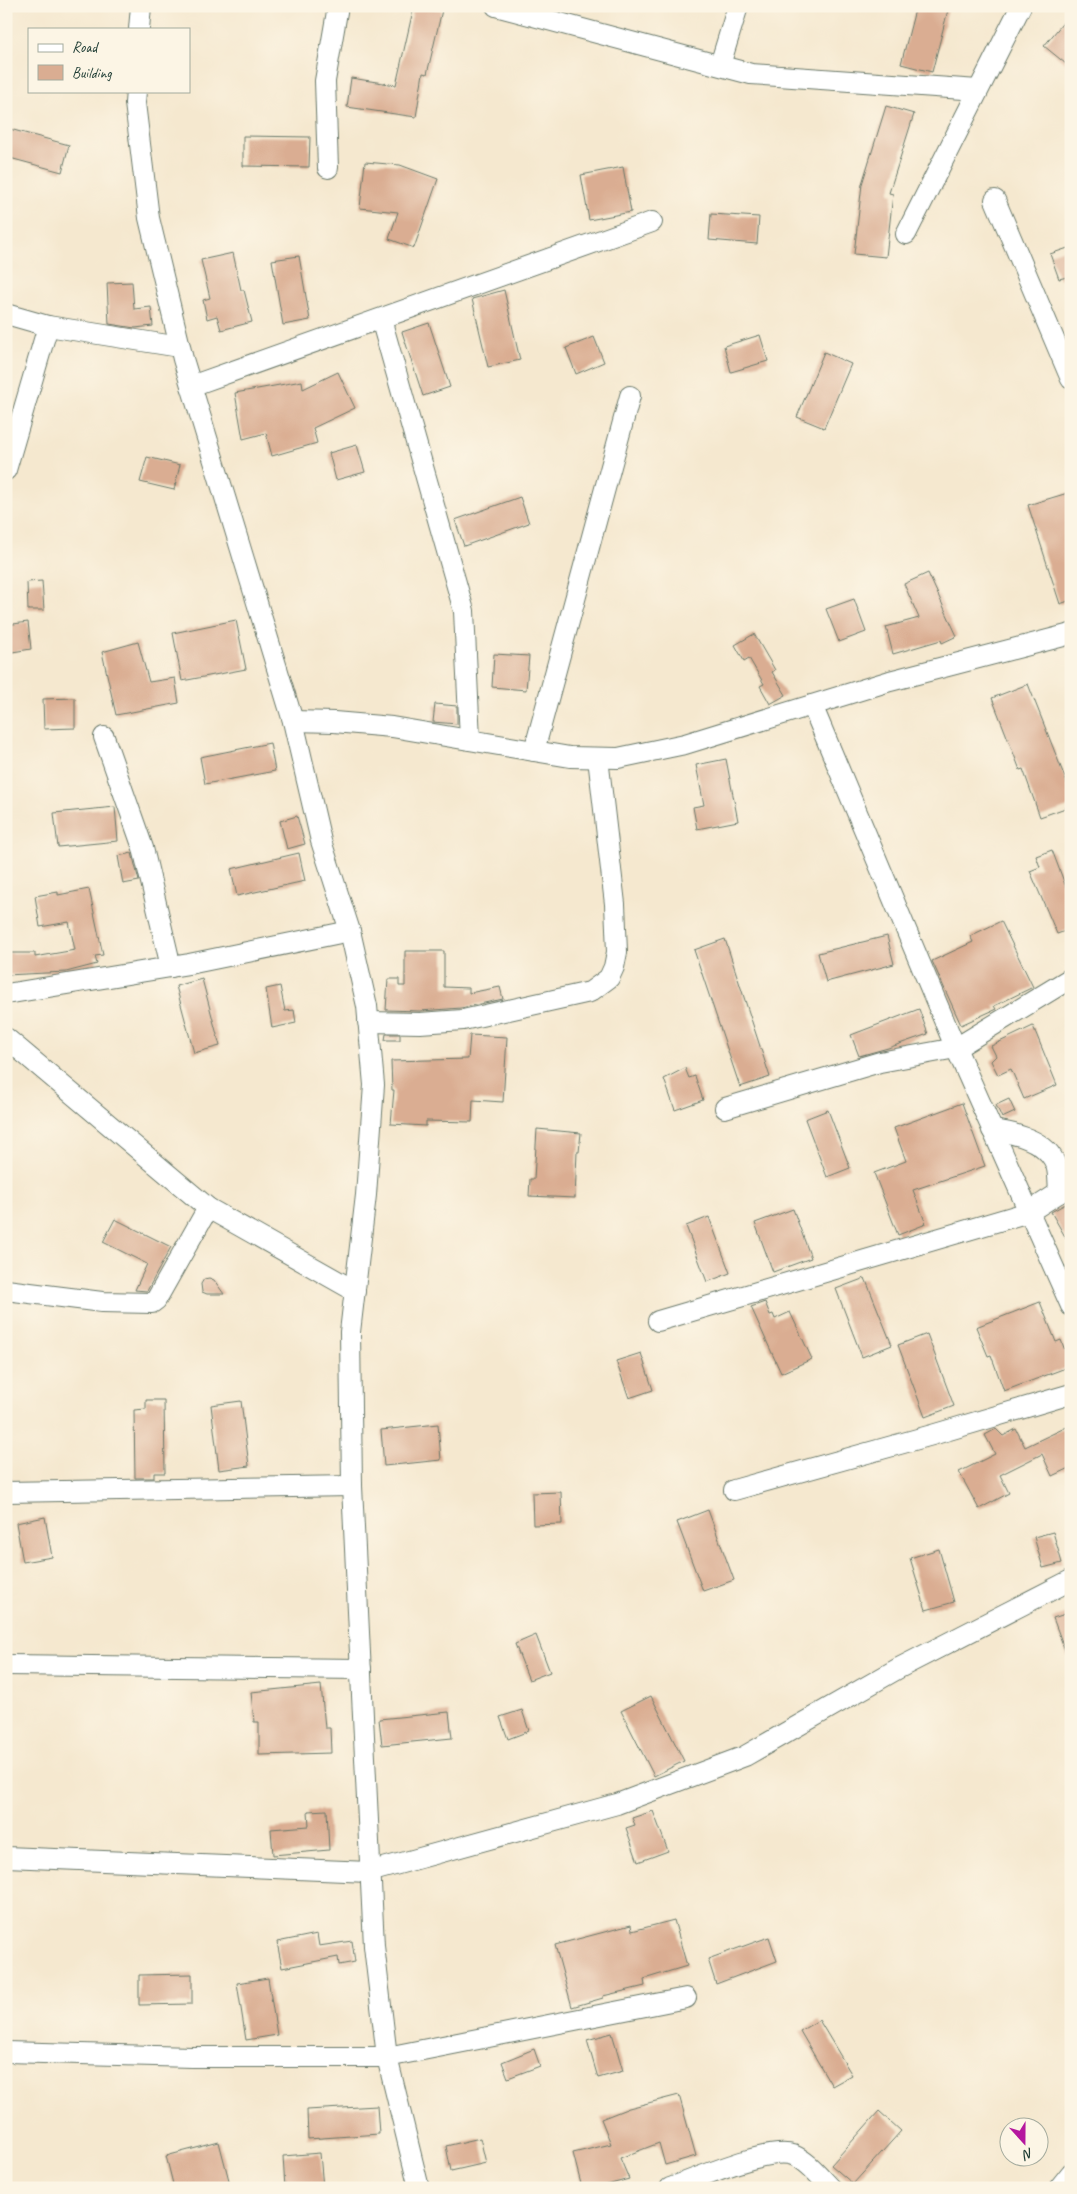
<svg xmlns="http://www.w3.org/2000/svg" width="1077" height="2194" viewBox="0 0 1077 2194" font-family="Caveat,sans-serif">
<rect width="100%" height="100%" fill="#fcf5e5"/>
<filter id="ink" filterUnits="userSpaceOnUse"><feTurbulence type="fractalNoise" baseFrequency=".02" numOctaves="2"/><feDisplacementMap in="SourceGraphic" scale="10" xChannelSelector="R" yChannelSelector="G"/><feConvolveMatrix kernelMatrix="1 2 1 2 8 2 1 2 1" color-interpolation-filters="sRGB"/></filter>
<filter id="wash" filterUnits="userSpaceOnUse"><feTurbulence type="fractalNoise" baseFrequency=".0096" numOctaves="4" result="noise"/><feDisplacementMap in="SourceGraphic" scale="20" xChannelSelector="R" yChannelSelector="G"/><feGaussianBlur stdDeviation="1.12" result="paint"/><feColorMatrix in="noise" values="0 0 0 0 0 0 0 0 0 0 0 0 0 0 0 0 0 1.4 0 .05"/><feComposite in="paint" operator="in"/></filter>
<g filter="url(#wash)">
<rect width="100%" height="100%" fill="#f5e8cf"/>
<g id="blocks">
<g fill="#daad92">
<polygon points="414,6 442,10 427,74 423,73 416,117 347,107 351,78 396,85"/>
<polygon points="916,6 933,6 948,10 932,72 901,64"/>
<polygon points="1071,13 1071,68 1044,46"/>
<polygon points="886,106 914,114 889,193 893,194 886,257 854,254 862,184"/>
<polygon points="6,128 69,145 62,172 6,157"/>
<polygon points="243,136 310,137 309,167 243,166"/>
<polygon points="365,162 400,165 438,179 414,248 389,239 398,212 360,208"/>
<polygon points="623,167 631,212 589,220 581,175"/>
<polygon points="711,214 759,217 757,244 709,240"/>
<polygon points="1071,247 1071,276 1059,279 1050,254"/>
<polygon points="233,253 241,290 244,290 252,322 221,330 217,316 207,319 203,300 210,298 201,260"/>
<polygon points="299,256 310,320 283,325 272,260"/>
<polygon points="132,282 134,309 151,307 153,326 135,328 109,324 107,283"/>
<polygon points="504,290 520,360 488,367 472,299"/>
<polygon points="429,323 450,387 423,396 402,332"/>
<polygon points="760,335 768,361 731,372 724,346"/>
<polygon points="594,337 604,362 576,374 566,348"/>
<polygon points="824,352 851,364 824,428 797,417"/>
<polygon points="338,372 355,408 313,428 317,443 272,456 266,433 243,439 235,393 302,381 303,389"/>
<polygon points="357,445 365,472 336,480 329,453"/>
<polygon points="147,457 180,465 174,490 140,482"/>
<polygon points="1071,492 1071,528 1066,530 1071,544 1071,600 1060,604 1028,505"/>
<polygon points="520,497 529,523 464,546 455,520"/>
<polygon points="928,573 957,636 942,643 941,640 893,654 886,627 919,618 904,584"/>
<polygon points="42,581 44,610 28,610 27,582"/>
<polygon points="854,599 866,632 839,642 826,609"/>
<polygon points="236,620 246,669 182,681 173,633"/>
<polygon points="28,622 31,649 6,653 6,625"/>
<polygon points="754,634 775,670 772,672 786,695 770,704 760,686 764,684 749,658 744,661 735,645"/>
<polygon points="138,642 149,682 175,678 179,703 116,715 102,652"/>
<polygon points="494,654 529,656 526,690 492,687"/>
<polygon points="1028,684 1071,793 1071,806 1040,817 1023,769 1020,770 992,698"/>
<polygon points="75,698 75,728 44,729 43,699"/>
<polygon points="435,704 457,706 457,724 433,722"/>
<polygon points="270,743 275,771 205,784 200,757"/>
<polygon points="726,759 738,821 697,829 693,807 704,805 696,765"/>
<polygon points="115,807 118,841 58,847 54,813"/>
<polygon points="297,816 305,844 287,849 280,821"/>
<polygon points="1052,850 1066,887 1071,885 1071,929 1057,934 1030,871 1040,867 1036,856"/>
<polygon points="132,853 139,881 123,884 118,856"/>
<polygon points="299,853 305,881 237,896 231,869"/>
<polygon points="89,889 103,955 95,956 97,964 66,972 6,975 6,953 35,953 35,957 75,950 69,922 40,927 35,896 58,892 58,895"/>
<polygon points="1001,921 1033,987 994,1006 996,1009 961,1025 932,961 973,942 970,936"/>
<polygon points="887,936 894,964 826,982 818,953"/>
<polygon points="725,939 770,1077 740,1087 694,950"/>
<polygon points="405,951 444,951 444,987 469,988 469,993 500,987 503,999 461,1008 420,1011 386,1010 388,979 399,979 399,986 405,986"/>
<polygon points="202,979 220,1046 194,1053 176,986"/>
<polygon points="280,986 285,1011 294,1010 296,1023 272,1028 266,989"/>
<polygon points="919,1009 928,1034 888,1048 859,1056 851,1035"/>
<polygon points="1033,1026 1057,1085 1024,1099 1011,1069 998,1075 991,1061 996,1056 991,1046"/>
<polygon points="386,1034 400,1034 400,1040 385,1040"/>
<polygon points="470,1035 507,1037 503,1102 473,1100 472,1122 426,1121 426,1126 391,1124 394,1090 392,1090 391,1061 468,1059"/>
<polygon points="685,1068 689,1078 695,1076 703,1100 675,1110 664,1079"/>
<polygon points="1009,1099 1015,1112 1002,1118 996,1105"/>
<polygon points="962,1103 985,1166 913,1190 926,1224 898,1235 874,1173 906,1161 894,1128"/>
<polygon points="828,1110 850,1168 827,1177 805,1119"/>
<polygon points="537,1129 581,1133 579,1152 577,1152 575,1198 529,1196 530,1179 534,1179"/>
<polygon points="1071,1201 1071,1247 1051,1212"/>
<polygon points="793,1209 811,1258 773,1272 755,1223"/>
<polygon points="709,1217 730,1273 707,1282 686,1226"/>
<polygon points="115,1219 171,1247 147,1291 135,1290 147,1264 103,1242"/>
<polygon points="209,1278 214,1280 224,1294 207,1294 202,1292 201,1284 204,1279"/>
<polygon points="865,1278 892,1345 862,1357 836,1289"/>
<polygon points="765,1302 770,1315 773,1314 775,1319 790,1312 812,1359 781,1373 751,1307"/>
<polygon points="1040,1302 1056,1342 1061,1340 1071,1366 1004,1391 991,1355 988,1356 976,1327"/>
<polygon points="927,1334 954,1406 925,1417 898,1345"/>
<polygon points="641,1353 653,1390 629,1398 616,1361"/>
<polygon points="146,1400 164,1400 165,1473 154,1473 154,1478 135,1478 134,1410 146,1409"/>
<polygon points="241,1401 249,1466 219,1470 211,1405"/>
<polygon points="438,1424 441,1460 384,1466 381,1430"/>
<polygon points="1071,1425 1071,1467 1052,1476 1042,1454 1000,1475 1009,1493 979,1509 959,1472 995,1454 985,1435 996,1429 1003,1436 1016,1429 1025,1447"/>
<polygon points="561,1492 562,1524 533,1525 532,1493"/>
<polygon points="708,1510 734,1580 703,1591 677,1522"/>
<polygon points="45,1517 52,1557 23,1562 16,1523"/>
<polygon points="1053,1532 1062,1563 1043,1568 1034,1537"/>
<polygon points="939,1549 954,1602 926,1610 910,1558"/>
<polygon points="1071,1612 1071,1661 1069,1661 1053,1618"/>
<polygon points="536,1635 550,1672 529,1680 515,1644"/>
<polygon points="321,1685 325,1728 330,1728 331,1753 259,1755 259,1722 254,1722 251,1692"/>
<polygon points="651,1696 684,1761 654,1776 621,1711"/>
<polygon points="522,1710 529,1731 508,1739 500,1717"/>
<polygon points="449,1712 452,1738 382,1745 379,1719"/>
<polygon points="327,1810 329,1850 273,1855 271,1829 309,1826 308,1811"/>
<polygon points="653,1811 668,1851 638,1862 626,1828 635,1825 632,1818"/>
<polygon points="674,1920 687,1966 644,1979 645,1986 603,1996 603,1998 572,2007 555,1945 631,1925 632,1931"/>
<polygon points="317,1934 319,1946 352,1941 355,1962 339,1965 338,1957 282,1968 277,1942"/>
<polygon points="769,1937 777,1961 716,1984 708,1959"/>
<polygon points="192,1974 192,2004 139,2005 139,1975"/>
<polygon points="268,1978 277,2035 246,2040 237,1983"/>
<polygon points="819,2020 852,2075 832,2086 800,2031"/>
<polygon points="612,2033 623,2071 598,2078 587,2040"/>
<polygon points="534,2049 540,2066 508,2078 502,2062"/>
<polygon points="679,2095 696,2156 665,2165 659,2143 620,2158 629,2179 596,2188 582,2188 573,2153 611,2144 601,2119 629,2108"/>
<polygon points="377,2106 379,2134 308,2139 307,2110"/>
<polygon points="879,2111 901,2131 853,2184 831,2165"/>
<polygon points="480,2138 486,2163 451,2171 446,2146"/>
<polygon points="219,2142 231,2188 174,2188 166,2156"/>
<polygon points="320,2153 323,2188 285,2188 283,2156"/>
</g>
</g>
</g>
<g filter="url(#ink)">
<use href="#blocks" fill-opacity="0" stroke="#6a796a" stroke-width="1"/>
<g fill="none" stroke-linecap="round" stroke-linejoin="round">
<defs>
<g id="minor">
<polyline points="496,6 751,74 978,90"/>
<polyline points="139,29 141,6"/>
<polyline points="720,65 738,6"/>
<polyline points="136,91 135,103 149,218 183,359 293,721 321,841 350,931 367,1006 374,1085 366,1195 350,1332 352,1486 374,1946 387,2057 419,2188"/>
<polyline points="328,168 325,81 338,6"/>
<polyline points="995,200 1071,379"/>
<polyline points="906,234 1021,6"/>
<polyline points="6,314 48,326 180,347"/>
<polyline points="381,319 464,611 470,740"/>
<polyline points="191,386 652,222"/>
<polyline points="6,470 48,326"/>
<polyline points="812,705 951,1037 1071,1306"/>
<polyline points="293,721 334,722 392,727 570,757 618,758 685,744 890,681 1071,634"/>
<polyline points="104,737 143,848 171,967"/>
<polyline points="534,751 630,396"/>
<polyline points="6,994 189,964 350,931"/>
<polyline points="368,1022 420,1023 463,1020 590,992 609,978 614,967 617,952 615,904 598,758"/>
<polyline points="6,1038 208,1208 355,1291"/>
<polyline points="725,1108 880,1062 956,1048 1071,978"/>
<path d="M992 1130C1015 1133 1047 1140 1056 1165 1059 1173 1058 1184 1059 1193"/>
<polyline points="6,1290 102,1302 152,1303 156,1300 208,1208"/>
<polyline points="658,1321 1029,1212 1071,1185"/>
<polyline points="734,1490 932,1435 1071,1394"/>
<polyline points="6,1492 352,1486"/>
<polyline points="6,1665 361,1669"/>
<polyline points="6,1857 369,1872 617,1804 745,1756 899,1668 1071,1580"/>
<polyline points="6,2052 192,2057 387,2057 686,1998"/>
<path d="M670 2188C698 2178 768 2147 793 2155 808 2161 820 2177 831 2188"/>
<polyline points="1059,2188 1071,2173"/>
</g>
</defs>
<use href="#minor" stroke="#6a796a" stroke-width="22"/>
<use href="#minor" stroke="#fff" stroke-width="20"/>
</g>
</g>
<rect width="1077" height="2194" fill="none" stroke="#fcf5e5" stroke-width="25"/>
<rect x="28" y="28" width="162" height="65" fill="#fcf5e5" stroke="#a4ab9e"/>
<rect x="38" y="44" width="25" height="8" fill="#ffffff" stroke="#a4ab9e"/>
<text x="72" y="52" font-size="15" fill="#1f3d34">Road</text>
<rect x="38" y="65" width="25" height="15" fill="#daad92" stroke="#a4ab9e"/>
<text x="72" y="78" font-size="15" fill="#1f3d34">Building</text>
<g transform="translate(1024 2142) rotate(159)"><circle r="24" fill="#fcf5e5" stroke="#a4ab9e"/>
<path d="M0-4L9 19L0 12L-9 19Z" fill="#b5179e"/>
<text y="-8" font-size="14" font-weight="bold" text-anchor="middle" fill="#1f3d34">N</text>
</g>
</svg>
